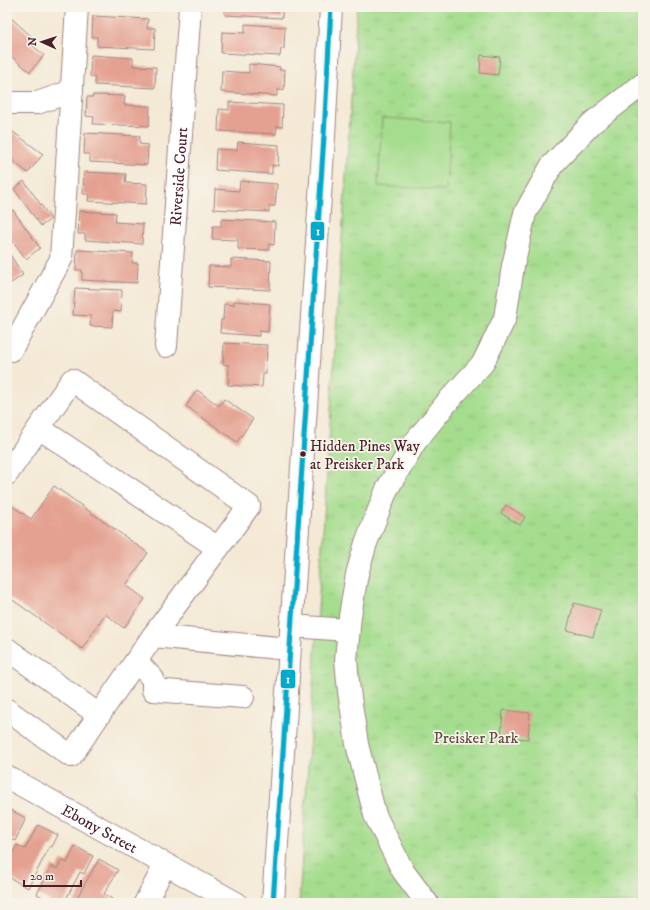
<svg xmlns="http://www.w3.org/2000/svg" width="650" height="910" viewBox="0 0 650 910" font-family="'IM FELL DW Pica',serif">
<defs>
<pattern id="grass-tufts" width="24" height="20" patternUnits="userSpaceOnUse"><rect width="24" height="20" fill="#a5dd8e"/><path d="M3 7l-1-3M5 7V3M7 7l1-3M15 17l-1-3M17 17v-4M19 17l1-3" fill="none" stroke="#90bd7b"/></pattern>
</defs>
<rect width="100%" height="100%" fill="#f7f3e8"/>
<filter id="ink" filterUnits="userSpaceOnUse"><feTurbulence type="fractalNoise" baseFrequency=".025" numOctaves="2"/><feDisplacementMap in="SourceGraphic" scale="8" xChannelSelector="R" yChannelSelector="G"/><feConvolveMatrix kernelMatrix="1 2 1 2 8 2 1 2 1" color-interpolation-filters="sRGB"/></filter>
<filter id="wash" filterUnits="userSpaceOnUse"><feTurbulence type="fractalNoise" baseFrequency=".012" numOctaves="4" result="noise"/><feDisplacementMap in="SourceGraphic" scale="16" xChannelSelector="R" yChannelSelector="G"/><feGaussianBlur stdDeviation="0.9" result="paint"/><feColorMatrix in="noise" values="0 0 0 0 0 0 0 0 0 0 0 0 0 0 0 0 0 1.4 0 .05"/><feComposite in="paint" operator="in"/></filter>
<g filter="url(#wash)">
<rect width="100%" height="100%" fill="#f4e9d5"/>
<polygon fill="url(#grass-tufts)" stroke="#787e5c" points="357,7 643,7 643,903 299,903"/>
<polygon fill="#a5dd8e" stroke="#787e5c" points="382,118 450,122 446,190 378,186"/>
<g id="blocks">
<g fill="#e4a090">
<polygon points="122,7 157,7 156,11 122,8"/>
<polygon points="225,7 288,7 288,10 282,10 282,18 225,15"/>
<polygon points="93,16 148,19 147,28 155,28 154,49 97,46 97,37 92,37"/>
<polygon points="11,18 31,36 27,41 44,55 30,72 7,53 7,22"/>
<polygon points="245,24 285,27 284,49 281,49 280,56 221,53 222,32 245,33"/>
<polygon points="91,55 133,58 133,66 156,67 155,88 95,85 95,77 90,76"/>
<polygon points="481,55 500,57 498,75 480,73"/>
<polygon points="249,64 280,67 279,70 285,70 284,90 277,90 277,96 221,92 222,71 249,73"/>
<polygon points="93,95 125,96 124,105 150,106 149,126 93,124 94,117 86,116 87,97 93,97"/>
<polygon points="229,102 283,105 282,127 277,126 276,134 218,131 219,109 229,110"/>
<polygon points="9,129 43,154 28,173 7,156 7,131"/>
<polygon points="85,133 140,136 139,144 148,145 147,165 90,162 90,154 84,154"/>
<polygon points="238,142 279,145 278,166 272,165 272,174 215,170 216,149 237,150"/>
<polygon points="84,172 126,174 125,183 147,184 146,204 88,201 89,194 83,194"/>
<polygon points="24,181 51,219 41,226 14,189"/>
<polygon points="240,181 277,184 275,206 269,206 269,212 214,209 215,189 239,191"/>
<polygon points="7,194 12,203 7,206"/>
<polygon points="13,210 40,248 26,259 7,233 7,215"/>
<polygon points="79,211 116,213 115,222 143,224 142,244 85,240 85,234 78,234"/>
<polygon points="221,219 275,222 274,245 269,244 269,250 238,249 238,240 212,239 213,226 221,226"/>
<polygon points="7,250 23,275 8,285 7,284"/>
<polygon points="77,250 133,253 132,263 138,263 137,283 82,280 82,270 76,270"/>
<polygon points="231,259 271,261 270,290 208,287 209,266 231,267"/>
<polygon points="75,288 122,290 121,312 113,311 112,327 90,326 91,316 73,315"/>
<polygon points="234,301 270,304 268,332 259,331 259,336 220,333 221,320 223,320 224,304 234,305"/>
<polygon points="224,343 267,345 266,374 263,374 262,387 228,385 229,365 223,364"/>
<polygon points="197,390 219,406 224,399 253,419 237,442 186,406"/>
<polygon points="54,486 148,553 126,585 145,599 124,628 105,614 82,649 7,596 7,555 11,549 7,547 7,513 12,506 31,519"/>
<polygon points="506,505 525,517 520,525 501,513"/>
<polygon points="574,603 601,610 593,637 567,630"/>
<polygon points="503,710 530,713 528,739 501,737"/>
<polygon points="8,809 26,818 15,841 10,838 7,845"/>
<polygon points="38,825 58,835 52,847 50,846 28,888 7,876 7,864 17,845 25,849"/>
<polygon points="75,846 93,856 84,874 80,872 64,903 53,903 37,894 52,866 57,869 62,860 67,863"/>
<polygon points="99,859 118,870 104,894 112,899 110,903 74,903"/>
</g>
</g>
</g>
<g filter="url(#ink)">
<use href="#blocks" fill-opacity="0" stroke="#9f8480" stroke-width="1"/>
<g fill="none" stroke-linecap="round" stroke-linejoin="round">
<defs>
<g id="minor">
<polyline points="7,103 37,103 72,91"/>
<path id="s1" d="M166 346 190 7"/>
<polyline points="7,348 11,350 61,259 77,7"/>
<polyline points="39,428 218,548"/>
<polyline points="7,474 72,380 249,506 153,636 71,756 7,710"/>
<polyline points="291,626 348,630"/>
<polyline points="153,636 289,649"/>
<polyline points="7,649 99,715"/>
<polyline points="136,661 153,679 153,690 243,697"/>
<path id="s2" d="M7 777 236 903"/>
<polyline points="145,903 165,865"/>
<polyline points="273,903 324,136 331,7"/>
<polyline points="427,903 403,871 375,815 357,744 349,691 346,660 350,616 357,574 366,543 387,489 415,442 449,400 483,363 505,318 513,266 525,213 552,165 592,123 643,84"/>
</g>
</defs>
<use href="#minor" stroke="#9f8480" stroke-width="24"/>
<use href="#minor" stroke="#fff" stroke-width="22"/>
<defs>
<polyline id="bus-1" points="273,903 324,136 331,7"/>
</defs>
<use href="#bus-1" stroke="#f7f3e8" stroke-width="8"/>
<use href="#bus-1" stroke="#00a9ce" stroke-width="5"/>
</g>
</g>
<circle fill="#4a1f2b" stroke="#f7f3e8" stroke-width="1.5" cx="303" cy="454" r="3.5"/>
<g text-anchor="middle" stroke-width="3.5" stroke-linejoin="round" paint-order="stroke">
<g font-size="15" fill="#4a1f2b" stroke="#f7f3e8" text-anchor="start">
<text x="310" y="451">Hidden Pines Way<tspan x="310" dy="18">at Preisker Park</tspan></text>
</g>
<g font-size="16" fill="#4a1f2b" stroke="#f7f3e8">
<text dy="6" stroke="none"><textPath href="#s1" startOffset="170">Riverside Court</textPath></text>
<text dy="6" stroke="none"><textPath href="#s2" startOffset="106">Ebony Street</textPath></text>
</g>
<g font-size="16" fill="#614e44" stroke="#f7f3e8">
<text x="476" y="743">Preisker Park</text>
</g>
</g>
<g stroke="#f7f3e8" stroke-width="1.5">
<rect x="310" y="221" width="15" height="20" rx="4" fill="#00a9ce"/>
<rect x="280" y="669" width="16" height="20" rx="4" fill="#00a9ce"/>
</g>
<g font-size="11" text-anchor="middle" font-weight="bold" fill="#fff">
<text x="318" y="235">1</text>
<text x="288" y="683">1</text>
</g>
<rect width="650" height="910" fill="none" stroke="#f7f3e8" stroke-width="24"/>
<g transform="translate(42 42) rotate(273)" stroke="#f7f3e8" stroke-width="3" paint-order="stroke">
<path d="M0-3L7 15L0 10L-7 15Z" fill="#4a1f2b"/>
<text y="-6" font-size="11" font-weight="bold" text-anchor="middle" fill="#4a1f2b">N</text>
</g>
<path d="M24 880v6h57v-6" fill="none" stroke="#4a1f2b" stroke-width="2"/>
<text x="30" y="880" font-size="12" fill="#4a1f2b" stroke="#f7f3e8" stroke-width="3" paint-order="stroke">20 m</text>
</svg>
